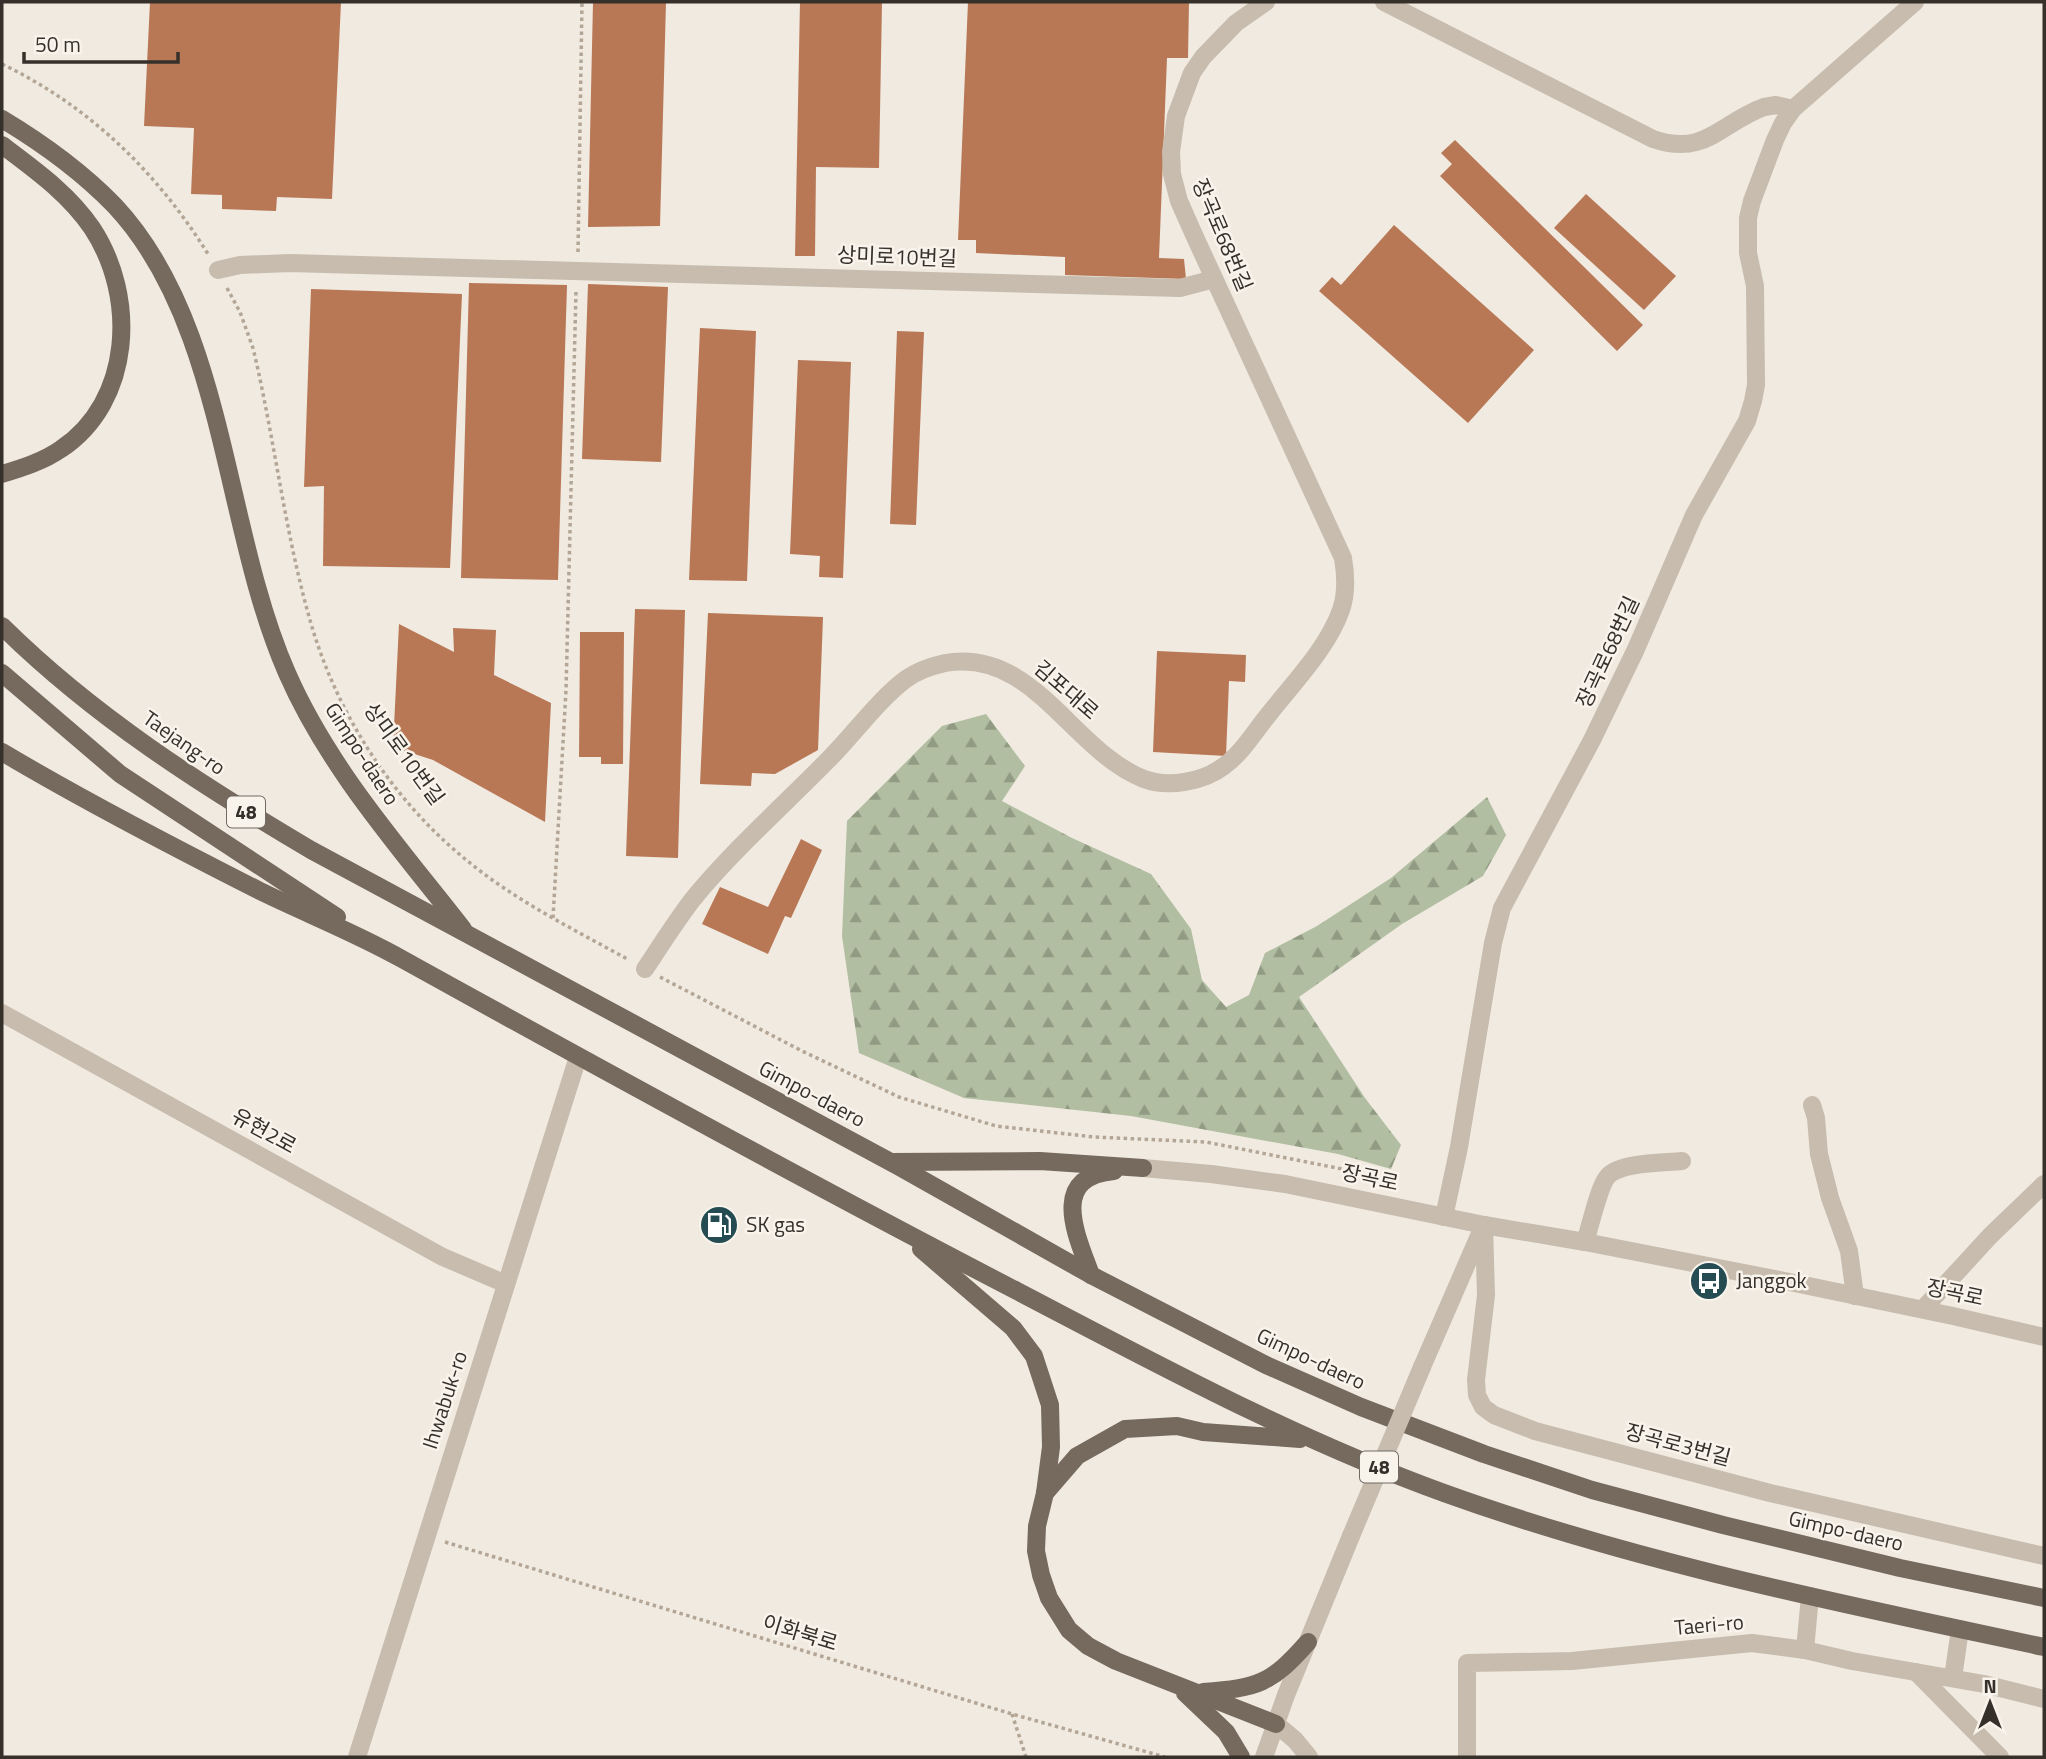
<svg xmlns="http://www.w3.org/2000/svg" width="2046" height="1759" viewBox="0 0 2046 1759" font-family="'Titillium Web','Noto Sans KR',sans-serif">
<defs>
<pattern id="forest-firs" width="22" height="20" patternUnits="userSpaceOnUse" patternTransform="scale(1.75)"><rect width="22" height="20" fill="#b1bea1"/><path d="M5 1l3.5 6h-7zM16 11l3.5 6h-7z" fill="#919b83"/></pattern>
</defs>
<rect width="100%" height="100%" fill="#f0eae0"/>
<polygon fill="url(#forest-firs)" points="986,714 1025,766 1002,801 1072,838 1151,874 1191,929 1202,980 1226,1007 1249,995 1265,953 1317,926 1391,878 1487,797 1506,835 1483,876 1402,924 1299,997 1365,1098 1401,1145 1391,1169 1338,1154 1131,1116 964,1098 859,1053 842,936 847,821 942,726"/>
<g fill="#b87856">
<polygon points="150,2 341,2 332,199 277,197 276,211 222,209 222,195 191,194 194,128 144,126"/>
<polygon points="593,2 666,2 660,226 588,227"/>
<polygon points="800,2 882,2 879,168 816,167 815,256 795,256"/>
<polygon points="968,2 1189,2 1188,58 1167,58 1159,258 1184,259 1186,279 1065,275 1065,257 976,253 976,240 958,240"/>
<polygon points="1455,140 1643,325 1617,351 1440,176 1452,164 1441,153"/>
<polygon points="1586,194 1676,276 1644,310 1554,228"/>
<polygon points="1394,225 1534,350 1468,423 1319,291 1332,277 1341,285"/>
<polygon points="469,283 567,285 558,580 461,578"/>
<polygon points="588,284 668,287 661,462 582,459"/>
<polygon points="311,289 462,294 450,568 323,566 324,486 304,487"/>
<polygon points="700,328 756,331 747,581 689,580"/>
<polygon points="897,331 924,332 916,525 890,524"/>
<polygon points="798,360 851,362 843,578 819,577 820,556 790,554"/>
<polygon points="635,609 685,610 678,858 626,856"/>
<polygon points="708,613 823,617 818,750 775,774 752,773 751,786 700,784"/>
<polygon points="399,624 454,652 453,628 496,630 494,675 551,703 545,822 433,760 393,747"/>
<polygon points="580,632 624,632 623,764 601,764 601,757 579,757"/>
<polygon points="1157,651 1246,655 1245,682 1229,681 1226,756 1153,752"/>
<polygon points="801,839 822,850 791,918 785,916 768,954 702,924 720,887 768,907"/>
</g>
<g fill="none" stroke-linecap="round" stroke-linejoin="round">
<g stroke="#b3a697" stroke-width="3.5" stroke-dasharray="3.5 3.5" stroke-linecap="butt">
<path d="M2 64C89 106 157 172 208 254"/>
<polyline points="578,252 582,2"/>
<path d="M227 288 240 312 253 348C274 436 284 526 308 613 334 710 391 800 470 863 518 902 575 930 629 960"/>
<polyline points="553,918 566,690 576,291"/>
<polyline points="660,977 802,1051 899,1097 996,1126 1094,1137 1206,1142 1342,1169 1370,1180"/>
<polyline points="445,1542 1012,1714 1165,1757"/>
<polyline points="1012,1714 1026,1757"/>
</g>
<g stroke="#c7bcad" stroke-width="18">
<path d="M1384 2 1653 139C1706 157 1720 123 1764 107L1776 105 1793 109"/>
<polyline points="218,270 240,265 290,263 1180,288 1214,279"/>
<path d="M645 969C661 945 676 921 693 899 734 849 784 805 829 759 854 734 878 700 906 679 917 671 932 666 945 663 1033 647 1072 751 1144 779 1168 788 1203 782 1224 766 1242 753 1255 731 1269 714 1294 682 1327 649 1341 610 1347 593 1346 576 1343 558L1195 237 1179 201 1172 174 1171 152 1176 116 1192 73 1203 57 1236 23 1266 2"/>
<polyline points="2,1013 443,1257 506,1284"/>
<polyline points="1812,1105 1816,1118 1819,1154 1830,1198 1849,1251 1855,1296"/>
<polyline points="1143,1168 1211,1174 1285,1184 1484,1225 1585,1242 1775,1279 1953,1316 2044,1337"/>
<polyline points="1444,1217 1459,1147 1493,943 1502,908 1592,740 1636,649 1694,515 1747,421 1753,401 1756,385 1755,286 1748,253 1748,218 1752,201 1775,140 1783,123 1793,109 1915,2"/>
<polyline points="1484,1225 1486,1295 1476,1380 1477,1395 1483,1407 1494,1415 1535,1431 1770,1493 2044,1556"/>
<path d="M1585 1242C1590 1228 1599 1185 1608 1176 1621 1162 1664 1163 1682 1161"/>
<polyline points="1923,1309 1990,1236 2044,1184"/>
<polyline points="1422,1367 1482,1229"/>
<polyline points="1805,1650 1810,1596"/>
<polyline points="1916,1672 2000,1757"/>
<polyline points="1953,1678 1960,1629"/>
<polyline points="1276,1724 1295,1740 1309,1757"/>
<polyline points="357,1757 578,1057"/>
<polyline points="1264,1757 1286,1695 1351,1536"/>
<polyline points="1467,1757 1467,1663 1572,1661 1752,1643 1805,1650 1852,1661 1984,1684 2044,1699"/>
</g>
<g stroke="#76695e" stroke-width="18">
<path d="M2 119C42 143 82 172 115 206 226 325 223 528 287 673 329 769 400 848 463 929"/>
<path d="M2 145C35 170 68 193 92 228 137 296 133 401 61 449 44 461 22 468 2 474"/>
<path d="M2 626C93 716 201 785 311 850L898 1166 1091 1275 1266 1365 1361 1407 1484 1454 1592 1490 1723 1525 1900 1568 2044 1598"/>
<polyline points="2,673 120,774 337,917"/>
<path d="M2 752C86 802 173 847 260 891 307 914 356 933 402 959 606 1072 810 1184 1017 1291 1157 1364 1295 1439 1444 1493 1638 1563 1843 1604 2044 1647"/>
<polyline points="892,1162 1040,1161 1143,1168"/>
<polyline points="921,1249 1013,1328 1034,1356 1050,1405 1051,1447 1045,1493 1037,1526 1036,1551 1041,1575 1049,1598 1069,1630 1088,1646 1116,1661 1276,1724"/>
<path d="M1091 1275C1077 1236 1048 1177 1114 1171"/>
<polyline points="1045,1493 1077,1456 1125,1429 1177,1426 1203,1432 1300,1439"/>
<path d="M1203 1692C1258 1688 1271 1684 1308 1642"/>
<polyline points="1185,1693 1226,1732 1241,1757"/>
</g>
<polyline stroke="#c7bcad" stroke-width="18" points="1351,1536 1422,1367"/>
</g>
<defs>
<symbol id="fuel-disc" viewBox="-11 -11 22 22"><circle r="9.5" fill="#254b53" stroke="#f8f4ec"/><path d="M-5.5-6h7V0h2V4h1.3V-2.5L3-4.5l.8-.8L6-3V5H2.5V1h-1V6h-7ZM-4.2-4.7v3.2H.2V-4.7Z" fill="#fff"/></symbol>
<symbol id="bus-disc" viewBox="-11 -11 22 22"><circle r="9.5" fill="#254b53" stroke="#f8f4ec"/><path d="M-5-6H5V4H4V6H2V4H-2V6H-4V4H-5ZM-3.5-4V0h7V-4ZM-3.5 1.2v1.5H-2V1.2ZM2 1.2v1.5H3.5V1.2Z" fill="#fff"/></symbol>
</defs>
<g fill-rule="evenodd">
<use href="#fuel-disc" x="697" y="1203" width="44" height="44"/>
<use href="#bus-disc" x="1687" y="1259" width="44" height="44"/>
</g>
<g text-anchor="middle" stroke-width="5" stroke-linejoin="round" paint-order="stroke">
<g fill="#f8f4ec" stroke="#706b65" stroke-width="2">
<rect x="227" y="796.5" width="38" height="31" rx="5"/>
<rect x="1360" y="1451.5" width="38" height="31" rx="5"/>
</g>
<g font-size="19" font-weight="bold" fill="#36302b">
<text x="246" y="819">48</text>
<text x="1379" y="1474">48</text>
</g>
<g font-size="21" fill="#36302b" stroke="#f8f4ec">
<text transform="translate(1222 235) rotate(67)" y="7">장곡로68번길</text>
<text transform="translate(897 257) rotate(2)" y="7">상미로10번길</text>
<text transform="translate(1608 652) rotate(-65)" y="7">장곡로68번길</text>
<text transform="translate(1066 690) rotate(41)" y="7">김포대로</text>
<text transform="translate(184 743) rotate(35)" y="7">Taejang-ro</text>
<text transform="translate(362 754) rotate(57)" y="7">Gimpo-daero</text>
<text transform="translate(404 754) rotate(54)" y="7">상미로10번길</text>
<text transform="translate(812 1094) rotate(28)" y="7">Gimpo-daero</text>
<text transform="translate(264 1131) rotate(29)" y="7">유현2로</text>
<text transform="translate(1370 1178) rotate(12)" y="7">장곡로</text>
<text transform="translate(1955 1293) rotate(12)" y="7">장곡로</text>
<text transform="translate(1311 1359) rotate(25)" y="7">Gimpo-daero</text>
<text transform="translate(445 1400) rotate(-72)" y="7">Ihwabuk-ro</text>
<text transform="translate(1678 1445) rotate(15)" y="7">장곡로3번길</text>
<text transform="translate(1846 1531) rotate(13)" y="7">Gimpo-daero</text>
<text transform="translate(1709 1625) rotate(-5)" y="7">Taeri-ro</text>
<text transform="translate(800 1633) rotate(17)" y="7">이화북로</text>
</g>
<g font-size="21" fill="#36302b" stroke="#f8f4ec" text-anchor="start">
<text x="746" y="1232">SK gas</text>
<text x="1736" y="1288">Janggok</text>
</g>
</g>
<rect width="2046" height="1759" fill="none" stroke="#36302b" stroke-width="7"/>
<g transform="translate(1990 1703)" stroke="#f8f4ec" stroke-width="5" paint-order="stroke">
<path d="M0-5L12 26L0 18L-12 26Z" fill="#36302b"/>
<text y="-10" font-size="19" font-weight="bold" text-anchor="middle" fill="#36302b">N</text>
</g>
<path d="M24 52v10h154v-10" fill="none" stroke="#36302b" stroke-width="3.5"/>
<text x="35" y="52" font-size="21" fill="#36302b" stroke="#f8f4ec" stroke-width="5" paint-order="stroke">50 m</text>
</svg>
